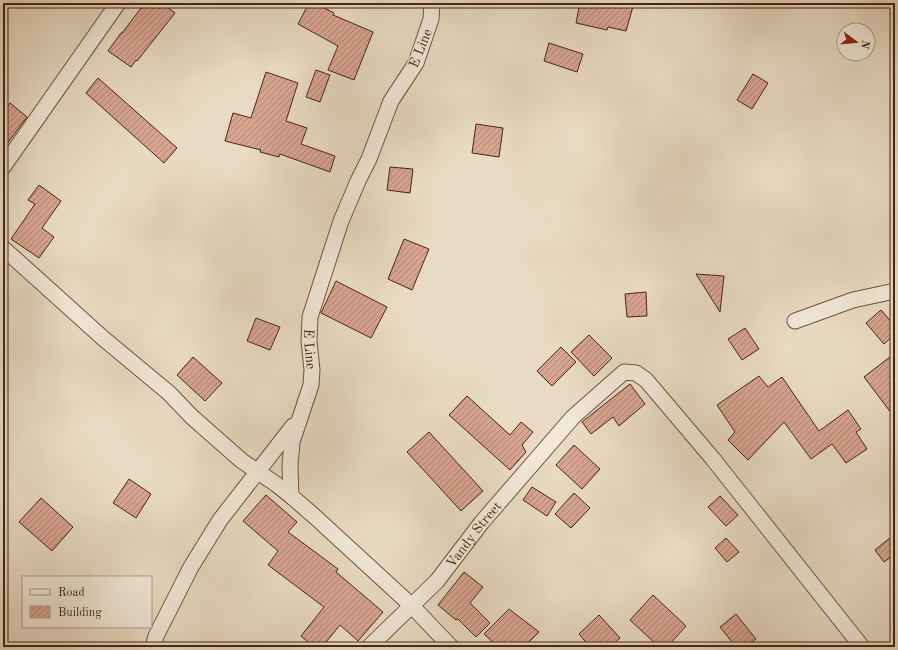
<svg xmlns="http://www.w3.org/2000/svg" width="898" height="650" viewBox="0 0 898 650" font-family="'Old Standard TT',serif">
<defs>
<pattern id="building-hatch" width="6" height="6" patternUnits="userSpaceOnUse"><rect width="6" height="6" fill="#d8a591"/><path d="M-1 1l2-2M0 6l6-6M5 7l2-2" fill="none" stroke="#b18675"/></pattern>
</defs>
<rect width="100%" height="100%" fill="#e9dbc3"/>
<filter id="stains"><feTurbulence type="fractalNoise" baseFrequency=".005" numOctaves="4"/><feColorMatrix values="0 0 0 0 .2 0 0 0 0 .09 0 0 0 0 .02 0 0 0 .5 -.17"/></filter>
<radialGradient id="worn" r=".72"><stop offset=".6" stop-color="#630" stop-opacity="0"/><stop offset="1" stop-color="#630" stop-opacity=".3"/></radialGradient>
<g fill="url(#building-hatch)" stroke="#472512">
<polygon points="145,3 162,3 175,13 137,61 136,60 131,67 108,51 121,33 122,33"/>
<polygon points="309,3 315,3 334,13 333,15 373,32 354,80 328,70 338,46 298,24"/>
<polygon points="580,3 634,3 626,31 608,27 607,30 576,23"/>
<polygon points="549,43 583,54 577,72 544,61"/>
<polygon points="316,70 330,75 320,102 306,97"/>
<polygon points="266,72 298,83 286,121 307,128 301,144 335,156 330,172 280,154 279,157 260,152 261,150 225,141 233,113 251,118"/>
<polygon points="753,74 768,83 752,109 737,100"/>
<polygon points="98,78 177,148 164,163 86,93"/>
<polygon points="10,103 27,117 3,149 3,112"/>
<polygon points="476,124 503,128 499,157 472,153"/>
<polygon points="390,167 413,169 410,193 387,190"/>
<polygon points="39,185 61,201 42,228 54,237 39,258 11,239 35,204 28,200"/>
<polygon points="404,239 429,249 412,290 388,279"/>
<polygon points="696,274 724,276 720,312"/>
<polygon points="336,281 387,307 371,338 321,313"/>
<polygon points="646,292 647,316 627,317 625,294"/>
<polygon points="881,310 895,326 895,334 884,344 866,323"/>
<polygon points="256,318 280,327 270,350 247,341"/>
<polygon points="745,328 759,349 742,360 728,339"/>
<polygon points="589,335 612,358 594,376 571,352"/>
<polygon points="561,347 576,362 552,386 537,371"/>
<polygon points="895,353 895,418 864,377"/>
<polygon points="193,357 222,383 205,401 177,375"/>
<polygon points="759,376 768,387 782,377 819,431 848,410 861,429 856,432 867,449 846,463 832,444 811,459 784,422 748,460 728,440 735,432 717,405"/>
<polygon points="630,384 645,404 619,426 613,417 591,434 582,422"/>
<polygon points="467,396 510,435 521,422 533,432 522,445 526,452 510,470 449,415"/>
<polygon points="429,432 483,491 461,511 407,452"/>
<polygon points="574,445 600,469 582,489 556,465"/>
<polygon points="129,479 151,494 136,518 113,503"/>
<polygon points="532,487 556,502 547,516 523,500"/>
<polygon points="574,493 590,508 571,528 555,514"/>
<polygon points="266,495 297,522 288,532 338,569 336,572 383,612 358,641 340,625 322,647 314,647 301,636 324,607 268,565 278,551 243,521"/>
<polygon points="720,496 738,515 726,526 708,507"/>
<polygon points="41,498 73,527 52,551 19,522"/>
<polygon points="895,534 895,554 884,562 875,550"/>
<polygon points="726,538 739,552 727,562 715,548"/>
<polygon points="464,572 483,587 470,603 490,623 476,637 458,619 456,620 438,605"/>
<polygon points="653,595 686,626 667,647 659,647 630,620"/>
<polygon points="509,609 539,632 524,647 498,647 484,634"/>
<polygon points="736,614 756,639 746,647 736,647 720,627"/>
<polygon points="599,615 620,638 610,647 590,647 579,634"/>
</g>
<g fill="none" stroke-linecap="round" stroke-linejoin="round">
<defs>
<g id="minor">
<path id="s1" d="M432 3 431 19 416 63 391 101 369 159 358 181 341 221 310 317 309 341 312 370 311 385 292 442 290 465 291 496 313 515 412 606 451 647"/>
<polyline points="3,167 118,3"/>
<polyline points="3,248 104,339 169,393 192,417 242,461 276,484 291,496"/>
<polyline points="795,321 853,300 895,291"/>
<polyline points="153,647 156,636 191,567 220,520 293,426"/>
<path id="s2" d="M369 647 437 581 482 522 573 417 624 372 636 373 646 380 713 459 862 647"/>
</g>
</defs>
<use href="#minor" stroke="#70523e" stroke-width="17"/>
<use href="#minor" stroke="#f1e8d8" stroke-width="15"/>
</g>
<g text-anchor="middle" stroke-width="3" stroke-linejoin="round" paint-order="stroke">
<g font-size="14" fill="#472512" stroke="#f1e8d8">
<text transform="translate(420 48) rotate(-68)" y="5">E Line</text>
<text dy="5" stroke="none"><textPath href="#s1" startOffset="371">E Line</textPath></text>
<text dy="5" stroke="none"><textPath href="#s2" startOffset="154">Vandy Street</textPath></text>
</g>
</g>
<rect width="898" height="650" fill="none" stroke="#e9dbc3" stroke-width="16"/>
<rect x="4" y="4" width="890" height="642" fill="none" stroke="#472512" stroke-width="2"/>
<rect x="8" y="8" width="882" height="634" fill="none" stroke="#472512"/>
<rect x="22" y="576" width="130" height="52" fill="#f1e8d8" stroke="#ad9a89"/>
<rect x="30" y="589" width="20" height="6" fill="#f1e8d8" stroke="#ad9a89"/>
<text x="58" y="596" font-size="12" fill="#472512">Road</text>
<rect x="30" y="606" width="20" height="12" fill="url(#building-hatch)" stroke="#ad9a89"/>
<text x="58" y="616" font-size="12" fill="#472512">Building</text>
<g transform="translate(856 42) rotate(106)"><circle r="19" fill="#f1e8d8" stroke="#ad9a89"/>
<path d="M0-3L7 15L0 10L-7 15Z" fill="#8f2418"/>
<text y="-6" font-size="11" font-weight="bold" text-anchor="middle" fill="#472512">N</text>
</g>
<rect width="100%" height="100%" filter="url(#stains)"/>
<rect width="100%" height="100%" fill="url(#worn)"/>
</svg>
